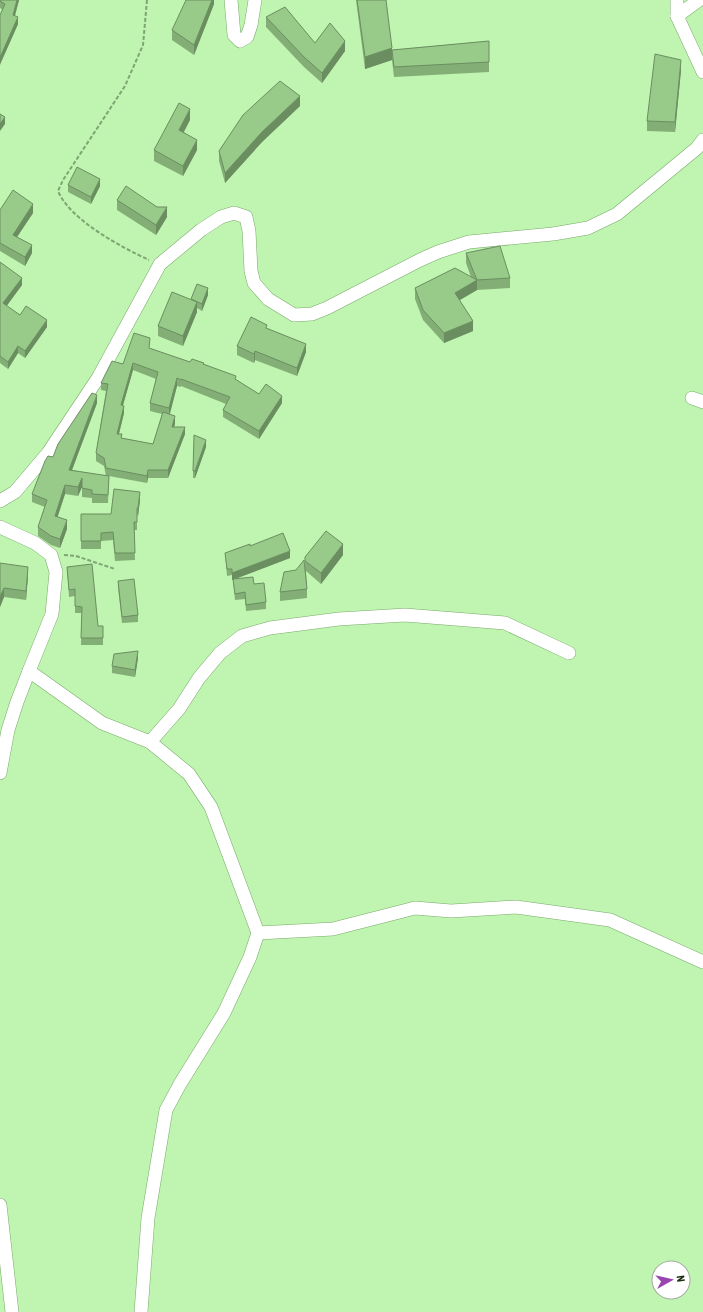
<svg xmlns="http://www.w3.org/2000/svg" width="703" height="1312" viewBox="0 0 703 1312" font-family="'Asap Condensed',sans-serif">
<rect width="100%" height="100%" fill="#c0f4b1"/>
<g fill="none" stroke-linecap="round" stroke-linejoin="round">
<defs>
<g id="minor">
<polyline points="231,0 234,35 240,41 247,37 251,25 255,0"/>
<polyline points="677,0 677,16 703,72"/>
<polyline points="677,16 699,0"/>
<polyline points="692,398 703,402"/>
<polyline points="0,501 15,492 48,453 98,378 160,264 201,230 221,217 234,213 246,217 249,231 251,271 254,283 268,299 294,315 312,314 327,308 420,260 438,252 469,242 553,234 588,228 617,214 697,148 703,140"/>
<polyline points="0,527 35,543 51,555 56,572 52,614 29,671 102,723 150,742 189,774 211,807 258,933 250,957 224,1013 180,1084 166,1110 148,1218 141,1312"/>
<polyline points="150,742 179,709 199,678 220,653 242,636 270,628 339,619 405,615 505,623 569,653"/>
<polyline points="0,773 8,730 17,702 29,671"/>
<polyline points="258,933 333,929 415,908 451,911 516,907 610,920 703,962"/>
<polyline points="0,1205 12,1312"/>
</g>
</defs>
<use href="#minor" stroke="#79aa6a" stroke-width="14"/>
<g stroke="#7ea673" stroke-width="2" stroke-dasharray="4 2" stroke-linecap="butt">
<path d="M147 0 143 45 125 86 63 180 58 191C70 220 121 247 149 260"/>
<polyline points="64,555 76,556 115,569"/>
</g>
<use href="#minor" stroke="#fff" stroke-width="13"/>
</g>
<g fill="#83af76" fill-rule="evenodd">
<polygon points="0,0 19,0 15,16 18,24 2,60 3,10 0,8"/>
<polygon points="214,0 214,4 194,55 172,40 172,30"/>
<polygon points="356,0 386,0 392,50 489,41 489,72 394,77 392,60 365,69"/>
<polygon points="266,17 315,43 345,51 322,83 304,67 266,27"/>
<polygon points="681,70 675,132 647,131 647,121"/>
<polygon points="300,106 262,142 225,183 219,161 219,151"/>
<polygon points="190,120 184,132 197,150 183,176 154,161 154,150"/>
<polygon points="68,185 100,186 91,204 68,192"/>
<polygon points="117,200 167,217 156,235 117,210"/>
<polygon points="0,210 33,213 17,237 32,253 25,266 0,251"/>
<polygon points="466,253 510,278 510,288 477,290 459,300 473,331 444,343 423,320 415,299 415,288 471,277 466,263"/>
<polygon points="0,262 22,285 6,306 20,315 47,327 25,358 18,353 8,369 0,363"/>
<polygon points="208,295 202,311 197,308 197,312 183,346 158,336 158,326 191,300"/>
<polygon points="267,328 306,352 297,376 255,360 254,363 237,355 237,346"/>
<path d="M149 348 190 362 204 364 236 380 259 394 282 403 259 439 223 417V410L226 404 181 386V387L177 386 170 414 175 424 174 427 185 434 168 478H148L147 483 109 476 108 503H92V498L82 497V487L78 496 65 494 57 517 67 529 60 548 51 545 38 536V527L45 507 32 502V494L53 457 97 403 72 470 106 476 104 466 96 461V453L106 391 101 390V383L123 364ZM133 370 156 379 150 403V411L162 414 153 444 122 438 119 434 124 413 123 405Z"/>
<polygon points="206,447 195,478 193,478 193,471"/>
<polygon points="140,500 138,516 137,515 137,530 134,530 135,560 115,561 113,540 101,541 101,549 81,549 81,514 111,514"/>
<polygon points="250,546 290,558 235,579 254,584 266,602 266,609 246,611 245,599 235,600 233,580 232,580 232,575 227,576 225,553"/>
<polygon points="343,555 321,584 306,571 307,589 307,598 280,601 280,592 296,570 305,568 305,557"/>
<polygon points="0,563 28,576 26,600 4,597 0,607"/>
<polygon points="67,567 98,626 103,626 103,645 81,645 82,613 75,613 75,596 69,597"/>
<polygon points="118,581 138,615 138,622 122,623 118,587"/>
<polygon points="138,658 135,677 112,673 112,666"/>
</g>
<g fill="#6a8e60">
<polygon points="17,0 19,0 13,22 13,15"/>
<polygon points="212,0 214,0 214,4 194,55 194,45"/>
<polygon points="18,17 18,24 2,60 0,65 0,57"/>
<polygon points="345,41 345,51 322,83 322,73"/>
<polygon points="392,48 392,60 365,69 365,57"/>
<polygon points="681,60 681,70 675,132 675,122"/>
<polygon points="300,96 300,106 262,142 225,183 225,173 262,132"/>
<polygon points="190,109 190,120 179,140 179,130"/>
<polygon points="5,117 5,124 0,131 0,124"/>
<polygon points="197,140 197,150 183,176 183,166"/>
<polygon points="100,179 100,186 91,204 91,197"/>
<polygon points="33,204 33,213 13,243 13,235"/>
<polygon points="167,207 167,217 156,235 156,225"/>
<polygon points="32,245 32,253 25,266 25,257"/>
<polygon points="22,278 22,285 3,311 3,303"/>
<polygon points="477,280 477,290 455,303 455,293"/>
<polygon points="208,288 208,295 202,311 202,304"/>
<polygon points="197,302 197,312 183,346 183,336"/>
<polygon points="47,320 47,327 25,358 25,351"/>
<polygon points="473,321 473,331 444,343 444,333"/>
<polygon points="306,344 306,352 297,376 297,368"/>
<polygon points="18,346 18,353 8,369 8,362"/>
<polygon points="255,351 255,360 254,363 254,354"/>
<polygon points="133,363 133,370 121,412 121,405"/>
<polygon points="177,378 177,386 169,416 169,408"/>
<polygon points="97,395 97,403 69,478 69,470"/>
<polygon points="282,396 282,403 259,439 259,431"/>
<polygon points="124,406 124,413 117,441 117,434"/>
<polygon points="175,416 175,424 172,434 172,427"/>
<polygon points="185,427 185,434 168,478 168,470"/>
<polygon points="206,440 206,447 195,478 195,471"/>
<polygon points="148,470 148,478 147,483 147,476"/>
<polygon points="82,478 82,487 78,496 78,487"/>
<polygon points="65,485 65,494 55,525 55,516"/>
<polygon points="140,492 140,500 138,516 138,508"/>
<polygon points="67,520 67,529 60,548 60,539"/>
<polygon points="343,544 343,555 321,584 321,573"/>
<polygon points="290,551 290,558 232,580 232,573"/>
<polygon points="28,567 28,576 26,600 26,591"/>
<polygon points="4,588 4,597 0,607 0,597"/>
<polygon points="138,651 138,658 135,677 135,670"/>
</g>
<g fill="#98cb89" stroke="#6a8e60">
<polygon points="0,0 17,0 13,15 18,17 2,53 0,57 0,15 5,4 0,1"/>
<polygon points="186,0 212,0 194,45 172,30"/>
<polygon points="357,0 386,0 392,48 365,57"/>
<polygon points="285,7 315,43 330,23 345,41 322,73 304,57 266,17"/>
<polygon points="489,41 489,62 394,67 392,50"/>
<polygon points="655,54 681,60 675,122 647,121"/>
<polygon points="280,81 300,96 262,132 225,173 219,151 243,115"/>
<polygon points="179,103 190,109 179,130 197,140 183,166 154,150"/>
<polygon points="0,114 5,117 0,124"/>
<polygon points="77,167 100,179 91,197 68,185"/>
<polygon points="126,186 157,207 167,207 156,225 117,200"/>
<polygon points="13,190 33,204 13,235 32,245 25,257 0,243 0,210"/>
<polygon points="500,246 510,278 477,280 466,253"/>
<polygon points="0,262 22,278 3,303 20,315 26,306 47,320 25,351 18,346 8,362 0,356"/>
<polygon points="455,268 477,280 455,293 473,321 444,333 423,310 415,288"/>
<polygon points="197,284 208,288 202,304 191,299"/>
<polygon points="172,292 197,302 183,336 158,326"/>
<polygon points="251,317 267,325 266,328 306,344 297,368 255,351 254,354 237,346"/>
<polygon points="134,333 150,338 149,348 190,362 192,359 204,363 203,364 236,376 235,379 259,394 266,384 282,396 259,431 223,410 230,397 181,379 181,380 177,378 169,408 150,403 158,372 133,363 121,405 124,406 117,434 122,434 121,438 153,444 163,412 175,416 172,427 185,427 168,470 148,470 147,476 106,468 104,458 96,453 108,384 101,383 112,361 123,364"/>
<polygon points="92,393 97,395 69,470 109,476 108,495 92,494 92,490 82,488 82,478 78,487 65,485 55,516 67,520 60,539 51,536 38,527 47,500 32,494 45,461 48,456 53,457 58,444"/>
<polygon points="194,435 206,440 195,471 193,471"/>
<polygon points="114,489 140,492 138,508 137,508 137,522 134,522 135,553 115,553 113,532 101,533 101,541 81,541 81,514 111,514"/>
<polygon points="326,531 343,544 321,573 305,561 305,557"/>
<polygon points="283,533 290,551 232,573 232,569 227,569 225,553 250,544 250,546"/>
<polygon points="304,560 307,589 280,592 284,572 296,570"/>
<polygon points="0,563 28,567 26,591 4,588 0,597"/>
<polygon points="92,564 98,626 103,626 103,638 81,638 82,607 75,606 75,589 69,590 67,567"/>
<polygon points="253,577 254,584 264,583 266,602 246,605 245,592 235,594 233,579"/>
<polygon points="134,579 138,615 122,617 118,581"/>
<polygon points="138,651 135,670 112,666 114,654"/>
</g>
<g transform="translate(671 1280) rotate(82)"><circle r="19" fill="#ffffff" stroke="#a4aca1"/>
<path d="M0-3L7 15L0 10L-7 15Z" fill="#9a44b2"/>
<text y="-6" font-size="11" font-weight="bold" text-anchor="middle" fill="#1b2f15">N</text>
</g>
</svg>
